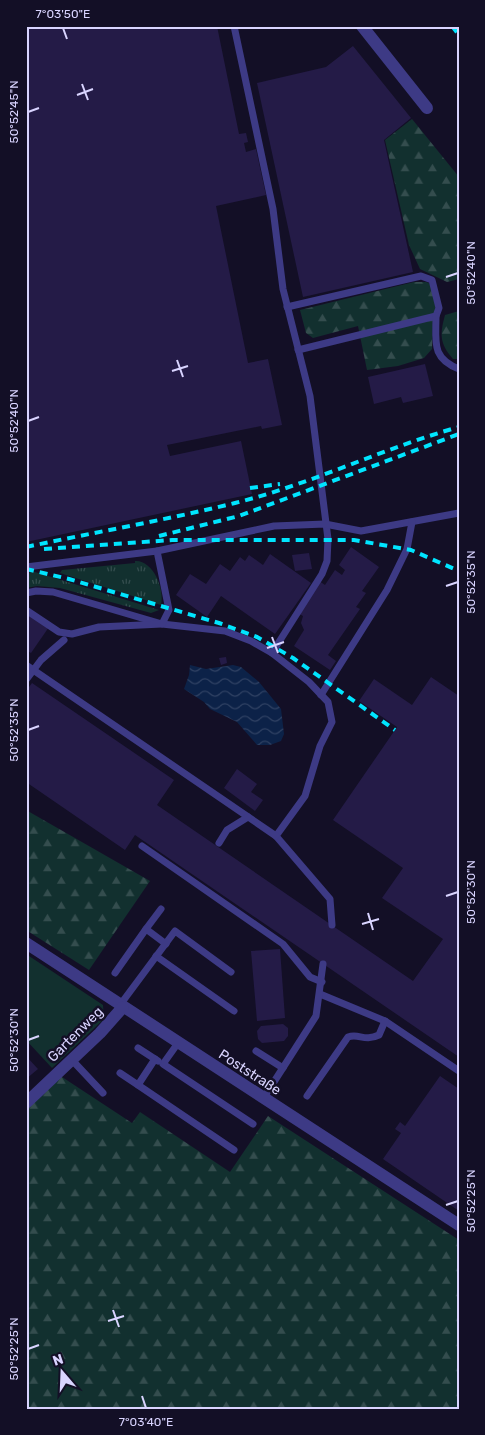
<svg xmlns="http://www.w3.org/2000/svg" width="485" height="1435" viewBox="0 0 485 1435" font-family="Rubik,sans-serif">
<defs>
<pattern id="grass-tufts" width="24" height="20" patternUnits="userSpaceOnUse" patternTransform="scale(1.25)"><rect width="24" height="20" fill="#12302f"/><path d="M3 7l-1-3M5 7V3M7 7l1-3M15 17l-1-3M17 17v-4M19 17l1-3" fill="none" stroke="#344d4e"/></pattern>
<pattern id="forest-firs" width="22" height="20" patternUnits="userSpaceOnUse" patternTransform="scale(1.25)"><rect width="22" height="20" fill="#12302f"/><path d="M5 1l3.5 6h-7zM16 11l3.5 6h-7z" fill="#344d4e"/></pattern>
<pattern id="water-waves" width="16" height="10" patternUnits="userSpaceOnUse" patternTransform="scale(1.25)"><rect width="16" height="10" fill="#0c2248"/><path d="M0 5q4-4 8 0t8 0" fill="none" stroke="#2f4163"/></pattern>
</defs>
<rect width="100%" height="100%" fill="#130f26"/>
<g fill="url(#grass-tufts)">
<path d="M135 561C153 560 165 589 161 605L60 573 62 570 135 563Z"/>
<polygon points="35,572 159,610 151,613 60,588 37,586 26,588 26,573"/>
</g>
<g fill="url(#forest-firs)">
<polygon points="412,119 459,177 459,279 447,282 420,269 409,245 385,140"/>
<polygon points="414,282 426,282 431,284 437,306 433,315 432,349 424,358 398,366 367,370 358,326 313,338 306,333 300,310"/>
<path d="M459 311V359H453C439 343 440 334 445 315Z"/>
<polygon points="26,810 150,881 89,970 26,930"/>
<polygon points="59,1075 132,1123 140,1112 230,1172 268,1116 459,1240 459,1409 26,1409 26,1109"/>
</g>
<polygon fill="#12302f" points="26,954 103,1005 104,1019 52,1068 26,1040"/>
<polygon fill="url(#water-waves)" points="190,665 206,669 233,665 241,667 259,682 281,709 284,734 281,741 270,745 257,745 237,722 210,709 204,702 184,689 189,675"/>
<g fill="#241b47">
<polygon points="26,26 217,26 239,134 246,133 248,142 244,143 246,152 256,149 266,195 216,206 248,363 268,359 282,425 262,429 261,426 167,445 170,456 241,441 252,494 26,542"/>
<polygon points="353,46 411,118 384,140 413,272 303,297 257,83 326,67"/>
<polygon points="425,364 433,396 403,403 401,397 374,404 368,377"/>
<polygon points="351,547 379,567 362,591 366,593 356,607 360,609 328,655 336,661 330,670 294,646 304,630 301,623 303,616 298,613 319,581 325,585 335,570 342,575 345,570 339,565"/>
<polygon points="309,553 312,569 295,571 292,555"/>
<polygon points="270,554 311,583 275,634 221,596 207,617 176,595 190,574 206,584 220,564 230,571 240,557 245,561 249,555 263,565"/>
<polygon points="26,613 51,624 31,653 26,650"/>
<polygon points="226,657 227,663 221,665 219,658"/>
<polygon points="431,677 459,696 459,1057 135,835 125,850 26,782 26,691 32,683 174,780 157,805 413,981 443,939 382,898 403,868 333,820 397,727 359,701 374,679 412,705"/>
<polygon points="237,769 257,784 251,792 263,800 255,811 224,788"/>
<polygon points="280,949 285,1018 257,1021 251,951"/>
<polygon points="283,1024 288,1028 288,1036 284,1041 262,1043 258,1039 257,1031 261,1026"/>
<polygon points="26,1056 38,1069 26,1079"/>
<polygon points="440,1076 459,1089 459,1211 383,1159 401,1133 395,1129 400,1122 405,1126"/>
</g>
<g fill="none" stroke-linecap="round" stroke-linejoin="round">
<g stroke="#3d3a85" stroke-width="7">
<polyline points="234,26 273,209 283,289 310,396 328,539 327,561 322,574 272,653"/>
<polyline points="287,307 421,276 432,280 439,308 436,316 298,350"/>
<path d="M436 316C436 342 431 358 459 369"/>
<polyline points="26,567 157,551 274,526 325,524 361,531 459,513"/>
<polyline points="26,593 36,591 53,592 162,624 225,631 251,641 272,653 309,682 328,702 332,722 320,746 305,796 276,836 330,899 332,925"/>
<polyline points="26,610 59,632 72,634 99,627 162,624 169,610 157,551"/>
<polyline points="26,665 276,836"/>
<polyline points="321,695 387,590 407,549 412,522"/>
<polyline points="219,843 227,830 248,817"/>
<polyline points="142,846 283,944 310,977 322,982"/>
<polyline points="146,929 161,909"/>
<polyline points="156,956 234,1011"/>
<polyline points="115,973 146,929 166,944"/>
<polyline points="320,994 385,1021 459,1071"/>
<polyline points="120,1005 175,931 231,972"/>
<polyline points="178,1043 163,1064 253,1124"/>
<polyline points="138,1048 158,1061"/>
<polyline points="256,1051 283,1068"/>
<polyline points="155,1059 138,1085 234,1150"/>
<polyline points="72,1060 103,1093"/>
<polyline points="120,1073 138,1085"/>
<path d="M307 1096 348 1037C359 1033 364 1042 379 1035L385 1021"/>
<polyline points="263,1099 316,1016 323,964"/>
</g>
<g stroke="#3d3a85" stroke-width="12">
<polyline points="362,26 427,108"/>
<polyline points="26,943 459,1225"/>
<polyline points="26,1103 100,1033 123,1007"/>
</g>
<g stroke="#00e5ff" stroke-width="4" stroke-dasharray="8 6" stroke-linecap="butt">
<polyline points="452,26 459,35"/>
<polyline points="250,488 280,484"/>
<polyline points="159,536 239,516 459,434"/>
<path d="M26 547C96 532 166 520 235 503 312 484 383 448 459 427"/>
<polyline points="44,549 172,540 354,540 411,550 459,571"/>
<polyline points="26,569 69,579 219,623 257,637 293,658 395,730"/>
</g>
<polyline stroke="#3d3a85" stroke-width="7" points="26,680 41,660 64,640"/>
</g>
<path fill="none" stroke="#d9d4ff" stroke-width="2" d="M63 28 67 39M82 84 88 100M77 95 93 89M28 112 39 108M446 277 458 273M177 360 183 377M172 371 188 366M28 421 39 417M446 586 458 582M272 637 278 653M267 648 284 642M28 730 39 726M446 896 458 892M368 913 373 930M362 924 379 919M28 1040 39 1036M446 1205 458 1201M113 1310 119 1327M108 1321 124 1316M28 1349 39 1345M142 1396 146 1408"/>
<g text-anchor="middle" stroke-width="5" stroke-linejoin="round" paint-order="stroke">
<g font-size="14" fill="#d9d4ff" stroke="#130f26">
<text transform="translate(75 1034) rotate(-45)" y="5">Gartenweg</text>
<text transform="translate(250 1072) rotate(33)" y="5">Poststraße</text>
</g>
</g>
<rect width="485" height="1435" fill="none" stroke="#130f26" stroke-width="55"/>
<g transform="translate(62 1372) rotate(341)" stroke="#130f26" stroke-width="4" paint-order="stroke">
<path d="M0-4L9 19L0 12L-9 19Z" fill="#d9d4ff"/>
<text y="-8" font-size="14" font-weight="bold" text-anchor="middle" fill="#d9d4ff">N</text>
</g>
<rect x="28" y="28" width="430" height="1380" fill="none" stroke="#d9d4ff" stroke-width="2"/>
<g font-size="12" text-anchor="middle" fill="#d9d4ff">
<text x="63" y="18">7°03'50"E</text>
<text transform="translate(14 112) rotate(-90)" y="4">50°52'45"N</text>
<text transform="translate(471 273) rotate(-90)" y="4">50°52'40"N</text>
<text transform="translate(14 421) rotate(-90)" y="4">50°52'40"N</text>
<text transform="translate(471 582) rotate(-90)" y="4">50°52'35"N</text>
<text transform="translate(14 730) rotate(-90)" y="4">50°52'35"N</text>
<text transform="translate(471 892) rotate(-90)" y="4">50°52'30"N</text>
<text transform="translate(14 1040) rotate(-90)" y="4">50°52'30"N</text>
<text transform="translate(471 1201) rotate(-90)" y="4">50°52'25"N</text>
<text transform="translate(14 1349) rotate(-90)" y="4">50°52'25"N</text>
<text x="146" y="1426">7°03'40"E</text>
</g>
</svg>
